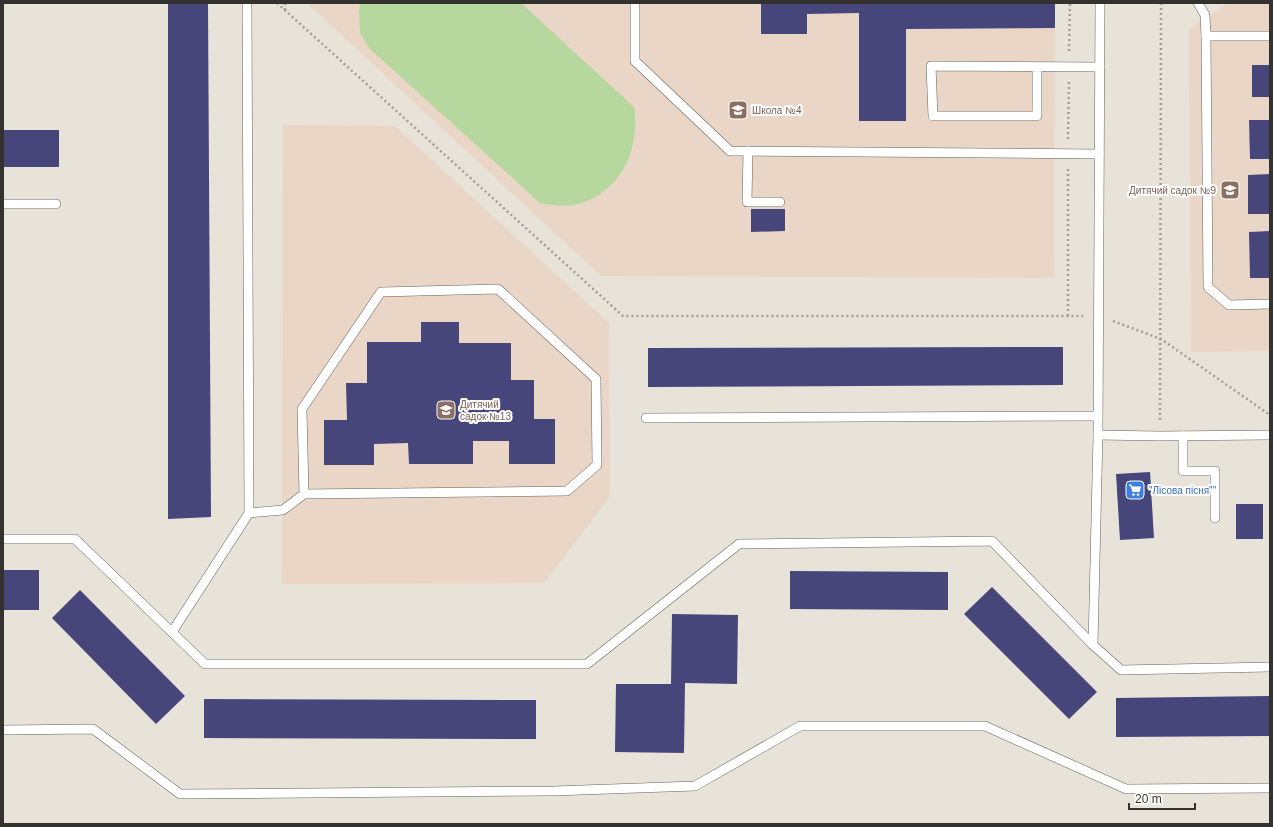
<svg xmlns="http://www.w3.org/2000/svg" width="1273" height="827" viewBox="0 0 1273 827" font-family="Helvetica,sans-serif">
<rect width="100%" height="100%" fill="#e8e3d9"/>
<g fill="#e9d6c7">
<polygon points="307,3 1055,3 1054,278 601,276"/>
<polygon points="1228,3 1270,3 1270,351 1191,352 1189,29"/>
<polygon points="283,125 395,126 609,323 610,497 544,583 282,584"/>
</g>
<path fill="#b6d79e" d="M360 3H521L634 107C635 114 636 122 635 129 633 165 611 197 574 205 562 207 551 205 540 203L369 48 360 33 359 12Z"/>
<g fill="#46467a">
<polygon points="168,3 208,3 211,517 168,519"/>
<polygon points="761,3 1055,3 1055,28 906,29 906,121 859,121 859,13 807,14 807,34 761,34"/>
<rect x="1252" y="65" width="18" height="32"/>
<polygon points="1249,120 1270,120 1270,159 1250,159"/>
<rect x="3" y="130" width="56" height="37"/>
<polygon points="1270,174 1270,214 1248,214 1248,175"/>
<polygon points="751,209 785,209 785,231 751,232"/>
<polygon points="1270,231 1270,278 1250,278 1249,232"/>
<polygon points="421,322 459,322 459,343 511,343 511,380 534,380 534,419 555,419 555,464 509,464 509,441 473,441 473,464 409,464 408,443 374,444 374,465 324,465 324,420 347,420 346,383 367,383 367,342 421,342"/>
<polygon points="1063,347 1063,385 648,387 648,348"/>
<polygon points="1150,472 1154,538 1120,540 1116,474"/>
<rect x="1236" y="504" width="27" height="35"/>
<rect x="3" y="570" width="36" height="40"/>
<polygon points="790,571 948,572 948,610 790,609"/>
<polygon points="992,587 1097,692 1069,719 964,614"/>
<polygon points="80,590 185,696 156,724 52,618"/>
<polygon points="672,614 738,615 737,684 685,683 684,753 615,752 616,684 671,684"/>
<polygon points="1270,696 1270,736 1116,737 1116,698"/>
<polygon points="204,699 536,700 536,739 204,738"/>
</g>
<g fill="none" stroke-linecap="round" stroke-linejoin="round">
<defs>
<g id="service">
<polyline points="635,3 635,61 730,151 1099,154"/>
<polyline points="1198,3 1205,15 1206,36 1208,287 1229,305 1270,304"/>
<polyline points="1206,36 1270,36"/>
<polyline points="1037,67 1037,116 933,116 931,66 1100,67"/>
<polyline points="748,151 747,202 780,202"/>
<polyline points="3,204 56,204"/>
<polyline points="646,418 1098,416"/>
<polyline points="1098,435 1160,436 1270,435"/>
<polyline points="1183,436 1183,471 1215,471 1215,518"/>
<polyline points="249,513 283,510 304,494 567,491 597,465 596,379 498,289 381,292 302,409 304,494"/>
<polyline points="3,539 75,539 205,664 587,664 739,544 992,541 1093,645 1121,670 1270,667"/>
<polyline points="172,632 249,513 247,3"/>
<polyline points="1093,645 1098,435 1100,3"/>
<polyline points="3,730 93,729 180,794 553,791 695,786 800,726 985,726 1126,789 1270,788"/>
</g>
</defs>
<use href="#service" stroke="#666259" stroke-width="10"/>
<g stroke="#a19d96" stroke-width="2.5" stroke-dasharray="2 3" stroke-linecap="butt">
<polyline points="277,3 623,316 1083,316"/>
<polyline points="285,3 285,10"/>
<polyline points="1069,51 1070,3"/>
<polyline points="1068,139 1069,82"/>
<polyline points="1068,316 1068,168"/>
<polyline points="1113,321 1161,339 1270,415"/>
<polyline points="1160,420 1161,3"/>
</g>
<use href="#service" stroke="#fff" stroke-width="9"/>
</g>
<defs>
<symbol id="school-square" viewBox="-11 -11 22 22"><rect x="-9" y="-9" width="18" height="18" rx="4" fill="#8d6e63" stroke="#fff"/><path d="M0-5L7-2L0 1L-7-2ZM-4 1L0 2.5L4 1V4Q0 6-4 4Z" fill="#fff"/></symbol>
<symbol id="supermarket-square" viewBox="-11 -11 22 22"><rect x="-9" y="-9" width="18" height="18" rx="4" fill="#3f7fe0" stroke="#fff"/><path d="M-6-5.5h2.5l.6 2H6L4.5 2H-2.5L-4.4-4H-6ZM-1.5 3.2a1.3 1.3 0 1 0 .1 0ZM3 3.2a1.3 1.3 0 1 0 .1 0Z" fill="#fff"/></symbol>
</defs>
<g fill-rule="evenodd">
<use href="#school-square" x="727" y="99" width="22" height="22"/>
<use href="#school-square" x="1219" y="179" width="22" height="22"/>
<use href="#school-square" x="435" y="399" width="22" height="22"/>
<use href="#supermarket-square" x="1124" y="479" width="22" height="22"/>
</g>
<g text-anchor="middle" stroke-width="4" stroke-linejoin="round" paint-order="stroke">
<g font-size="10" fill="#785e54" stroke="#fff" text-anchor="start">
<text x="752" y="114">Школа №4</text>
<text x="1216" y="194" text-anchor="end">Дитячий садок №9</text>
<text x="460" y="408">Дитячий<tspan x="460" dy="12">садок №13</tspan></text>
</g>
<g font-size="10" fill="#366cbe" stroke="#fff" text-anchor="start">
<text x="1149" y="494">"Лісова пісня""</text>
</g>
</g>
<rect width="1273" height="827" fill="none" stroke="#34322e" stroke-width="8"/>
<path d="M1129 803v6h66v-6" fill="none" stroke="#34322e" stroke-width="2"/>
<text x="1135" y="803" font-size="12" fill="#34322e" stroke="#ffffff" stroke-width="3" paint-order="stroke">20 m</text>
</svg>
